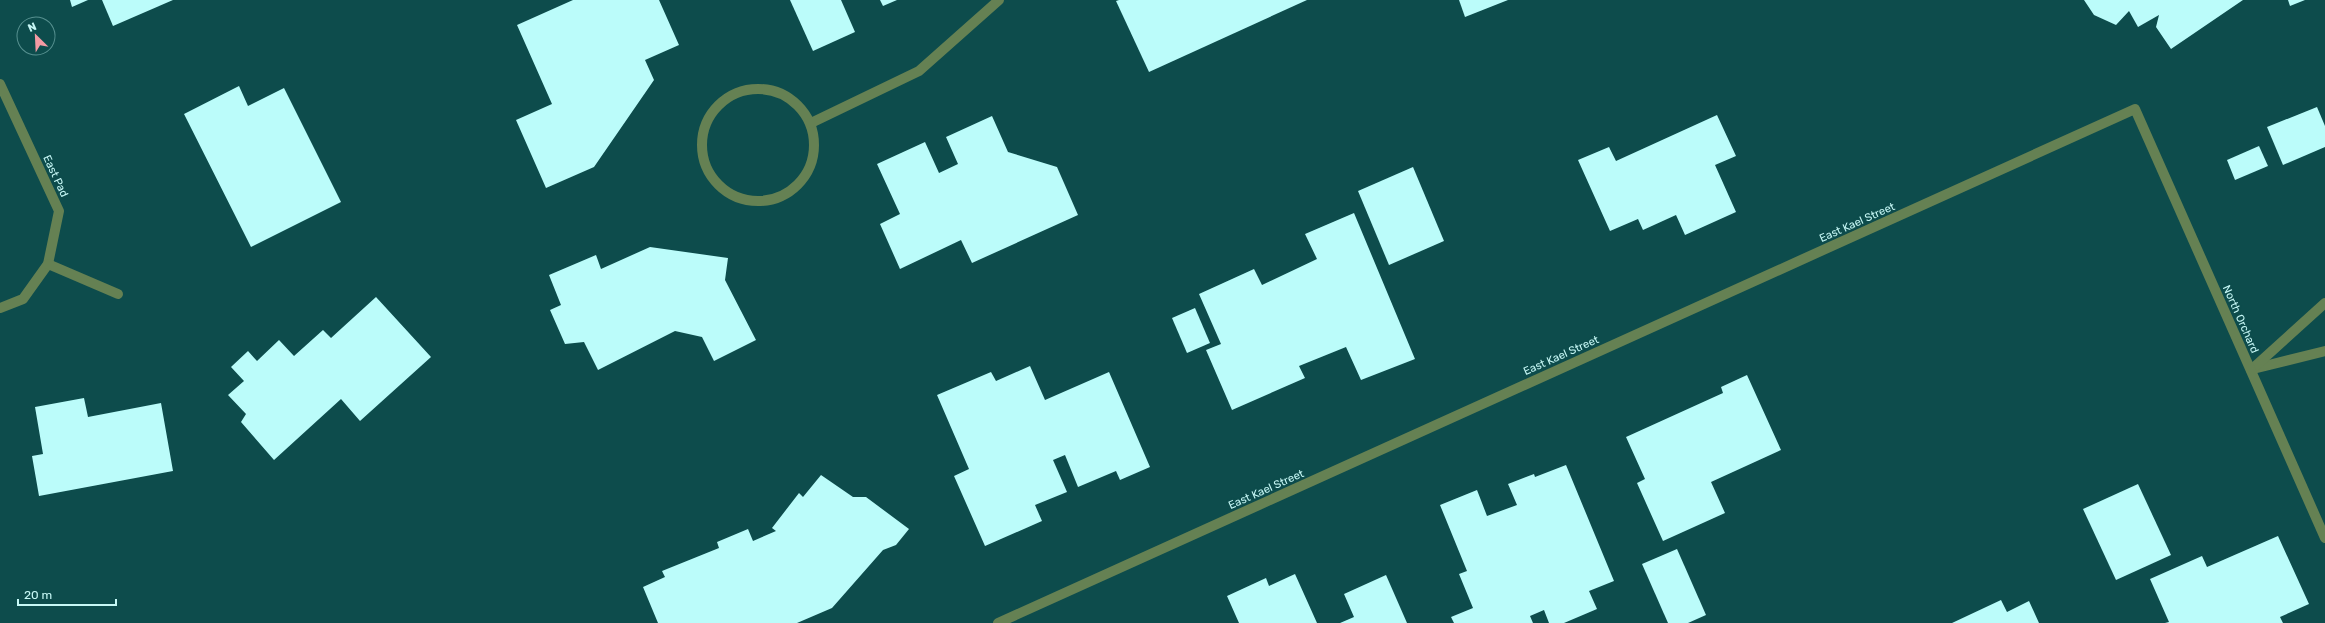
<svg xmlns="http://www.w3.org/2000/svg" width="2325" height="623" viewBox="0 0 2325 623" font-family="Rubik,sans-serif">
<rect width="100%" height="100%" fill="#0d4c4c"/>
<g fill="#bbfcfa">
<polygon points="70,0 88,0 72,7"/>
<polygon points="102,0 173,0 113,26"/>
<polygon points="573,0 659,0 679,45 645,60 654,80 594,167 546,188 516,120 552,104 517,25"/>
<polygon points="790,0 841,0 855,32 813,51"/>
<polygon points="880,0 897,0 883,6"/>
<polygon points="1119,0 1307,0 1149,72 1116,1"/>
<polygon points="1459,0 1508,0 1465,17"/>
<polygon points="2084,0 2243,0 2171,49 2156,27 2159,15 2138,27 2129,11 2116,25 2094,15"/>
<polygon points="2288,0 2305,0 2290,6"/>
<polygon points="239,86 248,106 284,88 341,202 251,247 184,114"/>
<polygon points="2317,107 2325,126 2325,147 2283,165 2267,127"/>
<polygon points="1717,115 1736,156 1715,165 1736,212 1685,235 1676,215 1643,230 1638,219 1610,231 1578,160 1609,147 1616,161"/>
<polygon points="992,116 1008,152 1057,167 1078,215 972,263 961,240 900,269 880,224 900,214 877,164 925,142 939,173 958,164 946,137"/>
<polygon points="2259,146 2268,166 2235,180 2227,160"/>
<polygon points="1413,167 1444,241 1389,265 1358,191"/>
<polygon points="1354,213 1415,359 1361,380 1346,347 1299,366 1305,378 1232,410 1206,350 1221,344 1199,294 1254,269 1262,285 1317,259 1305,234"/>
<polygon points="650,247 728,258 725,280 756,340 714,361 702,337 675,331 598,370 584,342 565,344 550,310 561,305 549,275 596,255 601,269"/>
<polygon points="376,297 431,357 360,421 341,399 274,460 241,422 246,414 228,395 244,381 231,367 248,351 257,361 279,340 294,356 323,330 331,338"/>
<polygon points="1195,308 1210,343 1187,353 1172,318"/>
<polygon points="1030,366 1045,400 1109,372 1150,467 1120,480 1116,471 1078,487 1065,455 1053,460 1067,492 1035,505 1042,521 985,546 954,476 969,469 937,395 991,372 996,381"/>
<polygon points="1747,375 1781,450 1711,482 1725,513 1663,541 1637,483 1645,479 1626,437 1723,393 1721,387"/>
<polygon points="84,398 88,417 161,403 173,471 39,496 32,456 43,454 35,407"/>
<polygon points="1566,465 1614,581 1589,591 1597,609 1564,623 1549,623 1544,610 1530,616 1533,623 1454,623 1451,617 1473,608 1459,574 1467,571 1440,505 1477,490 1487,516 1517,505 1508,484 1534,474 1535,477"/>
<polygon points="821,475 853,497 866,497 909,529 896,545 883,550 832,608 797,623 658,623 643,587 665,577 662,571 719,548 717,542 748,529 753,541 776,531 772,528 799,493 803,497"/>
<polygon points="2138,484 2171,555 2116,580 2083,509"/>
<polygon points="2278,536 2309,604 2280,617 2283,623 2165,623 2169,622 2150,579 2202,556 2207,567"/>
<polygon points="1677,549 1706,615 1688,623 1668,623 1642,564"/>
<polygon points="1295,574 1317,623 1239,623 1227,596 1266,578 1269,586"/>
<polygon points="1386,575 1407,623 1340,623 1354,617 1344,594"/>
<polygon points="2001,600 2007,612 2029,601 2039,623 1952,623"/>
</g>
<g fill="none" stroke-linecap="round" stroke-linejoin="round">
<g stroke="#658153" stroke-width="10">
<polyline points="0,84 59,211 48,264 23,299 0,308"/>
<circle cx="758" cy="145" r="56"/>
<polyline points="811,123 919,71 999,0"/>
<polyline points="48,264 118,294"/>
<polyline points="2253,369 2325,351"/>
<polyline points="2251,370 2325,303"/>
<polyline points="998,623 2135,109 2325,538"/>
</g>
</g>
<g text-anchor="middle" stroke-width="4" stroke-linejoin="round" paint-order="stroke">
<g font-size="11" fill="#c7f8f6" stroke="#0d4c4c">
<text transform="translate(56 176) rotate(65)" y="4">East Pad</text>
<text transform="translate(1857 222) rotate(-24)" y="4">East Kael Street</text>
<text transform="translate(2241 319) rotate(66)" y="4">North Orchard</text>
<text transform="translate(1561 355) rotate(-24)" y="4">East Kael Street</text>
<text transform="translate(1266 489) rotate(-24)" y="4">East Kael Street</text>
</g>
</g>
<g transform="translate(36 36) rotate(336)"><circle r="19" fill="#0d4c4c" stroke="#579190"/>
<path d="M0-3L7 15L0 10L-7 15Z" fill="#f49aa3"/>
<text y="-6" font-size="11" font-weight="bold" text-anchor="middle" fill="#c7f8f6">N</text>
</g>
<path d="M18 599v6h98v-6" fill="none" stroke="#c7f8f6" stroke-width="2"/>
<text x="24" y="599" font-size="12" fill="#c7f8f6" stroke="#0d4c4c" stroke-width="3" paint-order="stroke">20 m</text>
</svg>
